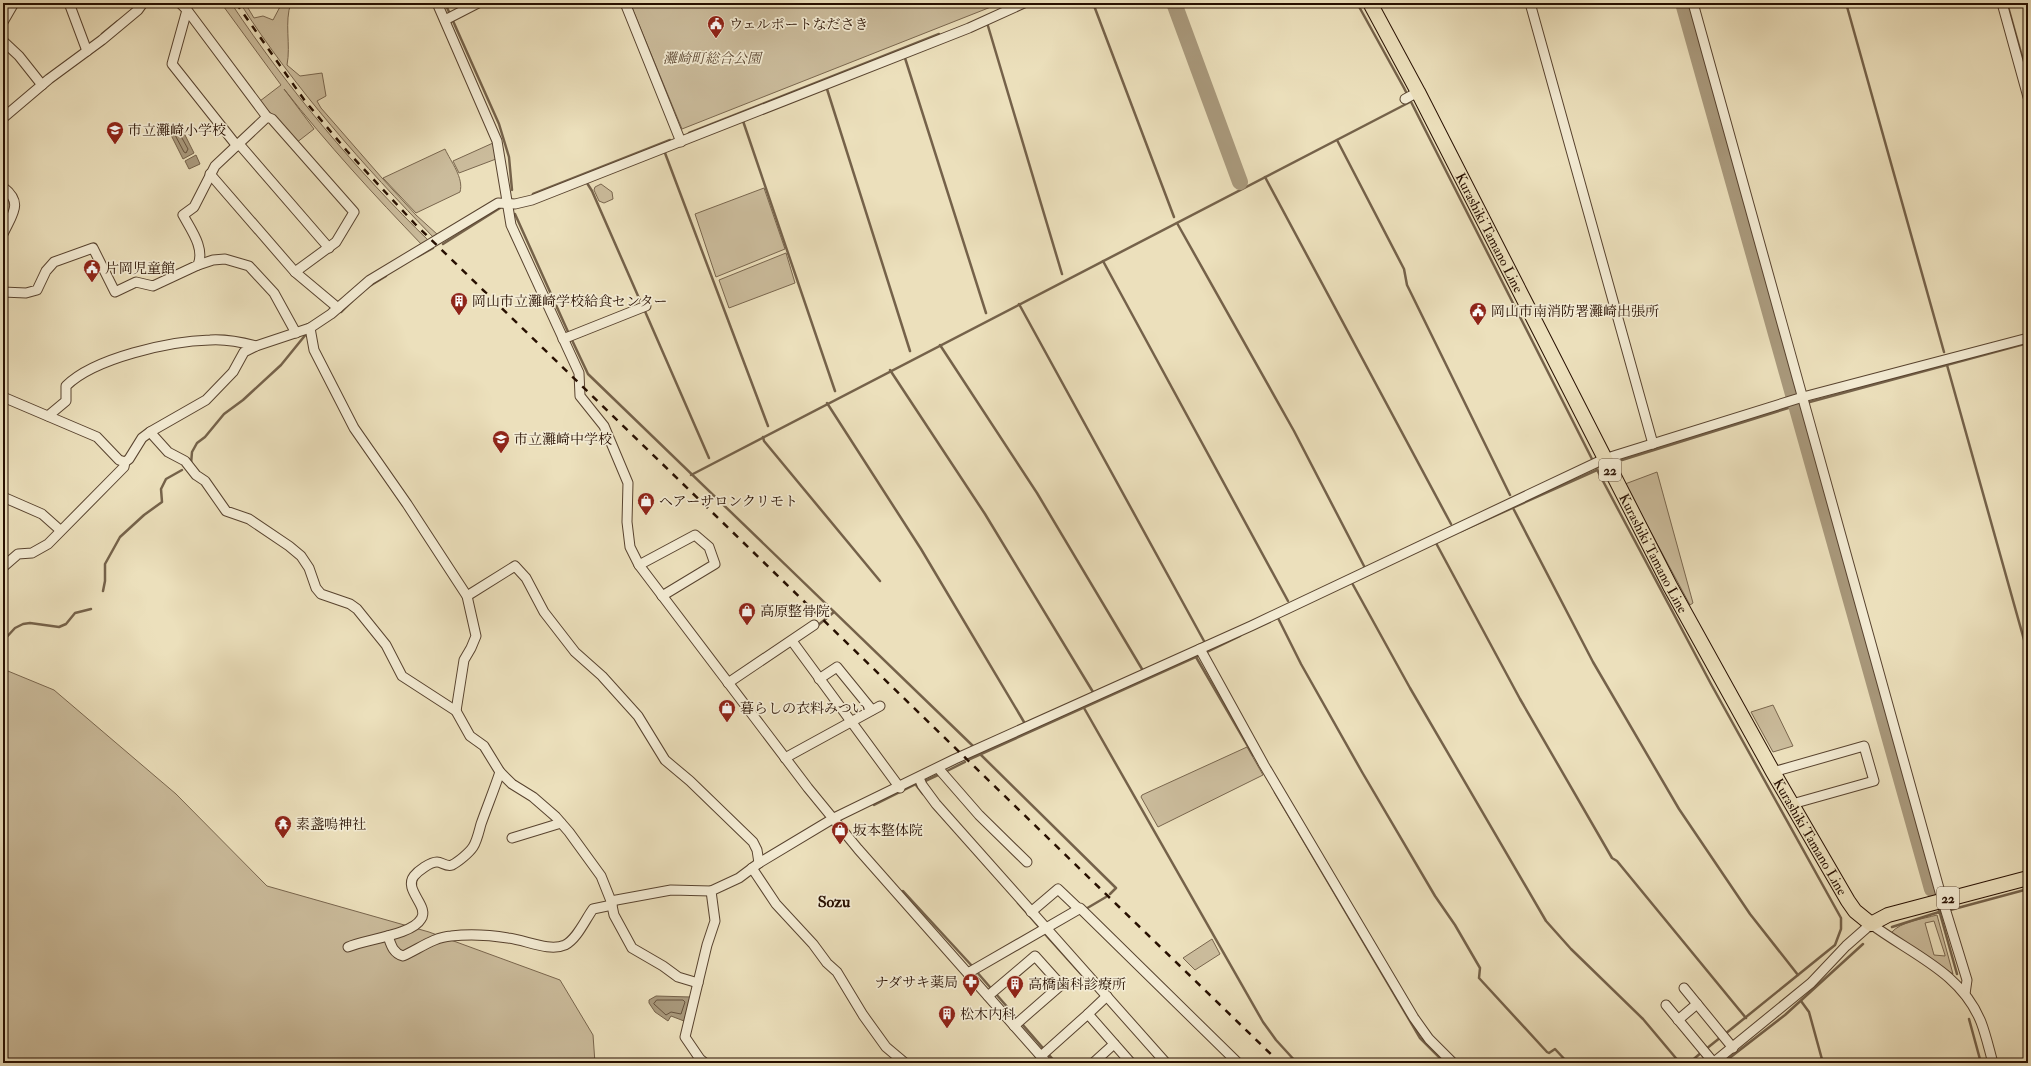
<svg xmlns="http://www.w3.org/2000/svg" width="2031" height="1066" viewBox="0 0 2031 1066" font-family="'IM FELL Double Pica','Noto Serif JP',serif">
<rect width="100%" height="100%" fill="#ece0bc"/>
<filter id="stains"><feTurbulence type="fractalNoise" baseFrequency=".005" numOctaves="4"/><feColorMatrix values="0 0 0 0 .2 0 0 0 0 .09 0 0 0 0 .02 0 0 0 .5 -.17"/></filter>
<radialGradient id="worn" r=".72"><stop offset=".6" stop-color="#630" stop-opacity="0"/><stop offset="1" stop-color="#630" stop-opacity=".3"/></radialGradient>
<g fill="#cbbc9c" stroke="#79664e" fill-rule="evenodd">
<path d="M221 3H231C289 90 355 169 430 242L423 246C374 195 327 144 284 89L314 129 296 143 260 101 281 85Z"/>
<path d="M240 3H245L254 18 263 16 273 20 282 3H291C284 22 291 45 287 65L300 76 322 73 326 96 317 101 321 108 382 178 416 215 438 235 434 238C363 165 295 89 240 3Z"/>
<polygon points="630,3 1001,3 682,129"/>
<polygon points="493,143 496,159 459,173 453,161"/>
<path d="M445 149C451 162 464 178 460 192L416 213 383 178Z"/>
<polygon points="601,184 612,192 613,199 604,203 599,201 594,190 595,187"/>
<polygon points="764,188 785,249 716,277 695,214"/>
<polygon points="786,253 795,283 729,308 719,280"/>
<polygon points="1657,472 1693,603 1690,605 1625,484"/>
<polygon points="3,669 54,690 176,794 267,886 429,932 560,980 593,1035 595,1063 3,1063"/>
<polygon points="1773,705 1793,746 1773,752 1751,712"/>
<polygon points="1247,747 1263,775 1158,827 1141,797 1142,795"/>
<path d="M1937 915 1953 974 1891 933C1901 921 1923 919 1937 915ZM1934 921 1945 955V956L1934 955 1925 923Z"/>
<polygon points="1212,939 1220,954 1195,970 1183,958"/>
</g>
<g fill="#a9997c" stroke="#75624a">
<polygon points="179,123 194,153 183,159 168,129"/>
<polygon points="196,155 200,164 189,169 185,161"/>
<polygon points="656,996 691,997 684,1021 671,1016 668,1021 655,1012 649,1003 649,1000"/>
</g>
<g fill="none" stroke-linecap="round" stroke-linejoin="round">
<g stroke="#68543e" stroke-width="1">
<polygon points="177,129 188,149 186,153 184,152 174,133"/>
<polygon points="657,1000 683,1000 685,1002 681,1014 671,1012 666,1015 654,1004"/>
</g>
<g stroke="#75624a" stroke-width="2.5">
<polyline points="445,3 499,124 509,157 512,190"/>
<polyline points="1093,3 1174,217"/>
<polyline points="1357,3 1404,88 1593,461"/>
<polyline points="1846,3 1944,352"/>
<polyline points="2007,3 2028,78"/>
<polyline points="988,26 1062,274"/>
<polyline points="102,34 118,21"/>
<polyline points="905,58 986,313"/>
<polyline points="827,89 910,351"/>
<polyline points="743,121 835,391"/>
<polyline points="689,133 939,34"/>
<polyline points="1337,140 1404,269 1407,285 1510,495"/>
<polyline points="665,153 768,426"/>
<polyline points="1265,177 1451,524"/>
<polyline points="587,183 592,191 642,305"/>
<polyline points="533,194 670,140"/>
<polyline points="515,214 569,334"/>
<polyline points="1177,223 1294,431 1364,566"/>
<polyline points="443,244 500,208"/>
<polyline points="417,257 433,248"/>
<polyline points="1103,261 1288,601"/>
<polyline points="368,287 386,276"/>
<polyline points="1019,304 1204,641"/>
<polyline points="644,309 709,458"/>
<polyline points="341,312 352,301"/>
<polyline points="571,338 588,374 973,746"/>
<polyline points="940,345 1037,493 1142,669"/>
<polyline points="1947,365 2028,654"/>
<polyline points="890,370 985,514 1093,692"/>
<polyline points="827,403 921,549 1024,722"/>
<polyline points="1806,403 2028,343"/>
<polyline points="763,437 764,441 880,581"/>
<polyline points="1622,460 1801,404"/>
<polyline points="191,464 192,452 197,443 205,437 224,414 243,400 281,365 307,333"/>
<polyline points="1595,466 1711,684 1841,918 1841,929 1835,945 1725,1034"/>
<polyline points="691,475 1410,102"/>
<polyline points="1513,508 1593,662 1679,809 1750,914 1798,975"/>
<polyline points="1461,531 1597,470"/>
<polyline points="1436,543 1520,699 1612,858 1617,861 1746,1018"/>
<polyline points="1352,583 1410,688 1546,921 1571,949 1643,1019 1680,1063"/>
<polyline points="103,591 105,581 105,564 120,537 144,515 162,502 161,489 166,479 182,470"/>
<polyline points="1278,618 1301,664 1362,772 1435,896 1455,925 1480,968 1479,978 1547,1052 1549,1053 1555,1049 1568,1063"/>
<polyline points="817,626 834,612"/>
<polyline points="3,641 15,628 23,624 30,623 59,627 66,624 75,613 91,609"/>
<polyline points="1205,653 1240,636"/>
<polyline points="1196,657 1253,755"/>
<polyline points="1084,708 1263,1022 1276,1040 1297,1063"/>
<polyline points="979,753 1116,888 1110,894"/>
<polyline points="970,759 1200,655"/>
<polyline points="945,772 965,762"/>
<polyline points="923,782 940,774"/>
<polyline points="916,785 923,794"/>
<polyline points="1275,792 1420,1038 1445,1063"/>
<polyline points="874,805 916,784"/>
<polyline points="903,891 973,967"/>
<polyline points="1018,903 1040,928"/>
<polyline points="1084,910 1106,897"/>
<polyline points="1939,910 1957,974"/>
<polyline points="1939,913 2028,889"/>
<polyline points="1892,927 1939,912"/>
<polyline points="1044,933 1090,984"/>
<polyline points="976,971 1056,1063"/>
<polyline points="1801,1001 1809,1012 1823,1063"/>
<polyline points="1969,1019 1981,1063"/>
<polyline points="1706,1049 1721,1037"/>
<polyline points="1689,1063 1702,1052"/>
<polyline points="1723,1063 1785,1015 1863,944"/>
</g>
<g stroke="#a9997c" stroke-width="16">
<polyline points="1174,3 1240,182"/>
<polyline points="1683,3 1932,889"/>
</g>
<defs>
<g id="street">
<polyline points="69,3 87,51"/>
<polyline points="437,3 497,141 511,225 579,373 580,396 604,426 628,483 627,522 630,547 639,565 808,788 858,849 1047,1063"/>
<polyline points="625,3 681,142"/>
<polyline points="1530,3 1653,444"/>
<polyline points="1693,3 1940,892 1967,980 1965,994"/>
<polyline points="2002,3 2028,97"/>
<polyline points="187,10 172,64 237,146"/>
<polyline points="445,20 478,3"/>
<polyline points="3,22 14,3"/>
<polyline points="3,41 19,56 42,85"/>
<polyline points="1405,99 1418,92"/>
<polyline points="267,117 272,119 354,212 336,242 295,272"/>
<polyline points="3,118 49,79 102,40 138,10 143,3"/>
<polyline points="239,144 329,248"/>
<polyline points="210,174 295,272 338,308"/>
<path d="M3 187C24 203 12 214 3 234"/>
<polyline points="198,265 213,260 225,259 249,266 274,293 296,333"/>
<path d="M3 292 26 293 37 290 46 271 54 262 93 248 115 292 136 282 153 286 198 265C205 248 191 230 183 215L194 207 215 166 267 117 187 10 180 3"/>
<polyline points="310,328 314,350 354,428 407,504 467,596 476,636 471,648 464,660 456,711"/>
<polyline points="563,339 646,306"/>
<polyline points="3,397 97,437 119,460 125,462"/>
<path d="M48 416 66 401V386C94 358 170 341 210 340 225 339 241 342 256 346"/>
<polyline points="150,432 168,452 185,461 196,475 205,481 226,511 249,519 289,546 301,556 309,568 316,588 321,594 350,604 357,609 386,645 402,676 456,711 470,736 484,746 500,772 512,784 533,797 556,817 569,832 601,876 611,901 614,915 632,948 663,966 678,977 698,983"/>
<polyline points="3,497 42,514 60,530"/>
<polyline points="639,565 695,535 709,547 715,564 662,596"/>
<polyline points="3,567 18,554 32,553 48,544 124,467 125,462 129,459 142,438 150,432 206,400 233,372 244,352 256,346 310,328 331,314 370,280 498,203 515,204 532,200 969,28 1024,3"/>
<polyline points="467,596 515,566 526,578 544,612 575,652 602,676 638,716 665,760 690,781 753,842 757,850 759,863"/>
<polyline points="792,641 900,788"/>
<polyline points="1200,649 1264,765 1414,1018 1429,1039 1453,1063"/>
<polyline points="819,679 837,667 872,710"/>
<polyline points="728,683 814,625"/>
<polyline points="785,758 880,706"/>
<polyline points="938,768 979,815 1027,862"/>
<polyline points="1773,772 1864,746 1874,781 1792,804"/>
<polyline points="919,778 922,785 936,804 1166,1063"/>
<polyline points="512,838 561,823"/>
<polyline points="752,868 776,904 813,944 827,963 837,972 863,1015 886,1047 905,1063"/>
<polyline points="611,901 671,890 711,891"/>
<polyline points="1031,912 1058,889 1079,909 1080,908 1238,1063"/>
<path d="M388 936C391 945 393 953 403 956 419 949 434 937 451 936 469 934 490 935 508 938 526 940 549 952 565 945 577 939 585 920 593 909L612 905"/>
<path d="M348 947C366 939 412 935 421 919 430 906 403 890 414 876 418 871 430 862 437 862 442 862 446 867 452 865 458 862 469 853 473 847 477 841 479 831 481 824 487 807 494 790 500 772"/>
<polyline points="968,973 1079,909"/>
<polyline points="1684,988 1733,1048"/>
<polyline points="988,996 1035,956 1061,985 1014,1026"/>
<polyline points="1666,1005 1714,1063"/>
<polyline points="1088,1014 1107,996"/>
<polyline points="1678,1020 1697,1004"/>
<polyline points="1041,1056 1088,1014 1131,1063"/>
<polyline points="705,1063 700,1059 685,1037 707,945 715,921 711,891 739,878 759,863 834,818 955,759 1251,626 1604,459 1803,397 2028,338"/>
<polyline points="1093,1063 1114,1044"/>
<path d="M1713 1063 1811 983 1846 946 1871 924C1911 954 1961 972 1981 1022 1986 1035 1989 1049 1993 1063"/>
</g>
<g id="primary">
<path id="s1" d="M1370 3 1418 92 1670 586 1773 772 1848 901 1855 911 1871 924 1888 915 2028 878"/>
</g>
</defs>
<use href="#street" stroke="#58432f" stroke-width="11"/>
<use href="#primary" stroke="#270f00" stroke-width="16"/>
<use href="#street" stroke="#f3ebd3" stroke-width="9"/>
<use href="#primary" stroke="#ece0bc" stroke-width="14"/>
<polyline stroke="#270f00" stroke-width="2.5" stroke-dasharray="7 7" stroke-linecap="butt" points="236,3 305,101 347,151 416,225 1280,1063"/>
</g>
<defs>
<symbol id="civic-pin" viewBox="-11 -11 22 30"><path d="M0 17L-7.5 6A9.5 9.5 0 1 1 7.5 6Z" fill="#8f2418" stroke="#f3ebd3"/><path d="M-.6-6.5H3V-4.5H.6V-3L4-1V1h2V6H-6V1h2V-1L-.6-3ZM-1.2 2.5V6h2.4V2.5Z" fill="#fff"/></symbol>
<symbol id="school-pin" viewBox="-11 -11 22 30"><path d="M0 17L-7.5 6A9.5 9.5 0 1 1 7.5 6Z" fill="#8f2418" stroke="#f3ebd3"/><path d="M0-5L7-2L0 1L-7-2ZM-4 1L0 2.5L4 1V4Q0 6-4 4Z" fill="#fff"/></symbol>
<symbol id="building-pin" viewBox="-11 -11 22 30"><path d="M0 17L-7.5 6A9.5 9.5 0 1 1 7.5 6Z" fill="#8f2418" stroke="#f3ebd3"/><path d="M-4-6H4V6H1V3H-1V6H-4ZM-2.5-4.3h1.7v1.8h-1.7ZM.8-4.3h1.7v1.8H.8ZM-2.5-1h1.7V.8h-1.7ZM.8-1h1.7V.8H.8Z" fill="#fff"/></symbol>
<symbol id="shop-pin" viewBox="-11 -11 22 30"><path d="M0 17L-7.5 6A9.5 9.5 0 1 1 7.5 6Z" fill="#8f2418" stroke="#f3ebd3"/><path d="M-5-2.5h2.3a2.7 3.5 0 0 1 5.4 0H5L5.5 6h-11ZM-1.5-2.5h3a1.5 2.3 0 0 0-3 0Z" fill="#fff"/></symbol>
<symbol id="temple-pin" viewBox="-11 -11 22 30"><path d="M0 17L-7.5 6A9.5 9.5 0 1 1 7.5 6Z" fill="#8f2418" stroke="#f3ebd3"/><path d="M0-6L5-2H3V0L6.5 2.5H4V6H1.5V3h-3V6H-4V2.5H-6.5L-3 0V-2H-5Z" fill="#fff"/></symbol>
<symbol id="pharmacy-pin" viewBox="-11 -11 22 30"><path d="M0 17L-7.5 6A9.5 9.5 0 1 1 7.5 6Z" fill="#8f2418" stroke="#f3ebd3"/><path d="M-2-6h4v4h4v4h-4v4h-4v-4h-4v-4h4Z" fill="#fff"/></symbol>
</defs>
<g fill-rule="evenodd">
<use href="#civic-pin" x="706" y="14" width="20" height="27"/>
<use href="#school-pin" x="105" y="120" width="20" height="27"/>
<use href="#civic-pin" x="82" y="258" width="20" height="27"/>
<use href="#building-pin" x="449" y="291" width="20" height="27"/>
<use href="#civic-pin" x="1468" y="301" width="20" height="27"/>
<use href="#school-pin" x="491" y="429" width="20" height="27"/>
<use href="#shop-pin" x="636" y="491" width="20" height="27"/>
<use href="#shop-pin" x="737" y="601" width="20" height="27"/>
<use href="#shop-pin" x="717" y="698" width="20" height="27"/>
<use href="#temple-pin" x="273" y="814" width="20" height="27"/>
<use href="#shop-pin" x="830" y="820" width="20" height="27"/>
<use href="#pharmacy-pin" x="961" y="972" width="20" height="27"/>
<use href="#building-pin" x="1005" y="974" width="20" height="27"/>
<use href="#building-pin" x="937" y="1004" width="20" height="27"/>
</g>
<g text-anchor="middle" stroke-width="3.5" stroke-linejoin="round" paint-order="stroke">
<g fill="#f3ebd3" stroke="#64513f" stroke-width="1">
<rect x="1599" y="459" width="22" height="22" rx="3"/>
<rect x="1937" y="887" width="22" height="22" rx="3"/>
</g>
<g font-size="13" font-weight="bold" fill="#270f00">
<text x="1610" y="475">22</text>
<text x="1948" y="903">22</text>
</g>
<g font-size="14" fill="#270f00" stroke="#f3ebd3" text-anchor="start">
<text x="729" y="29">ウェルポートなださき</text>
<text x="128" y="135">市立灘崎小学校</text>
<text x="105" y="273">片岡児童館</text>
<text x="472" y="306">岡山市立灘崎学校給食センター</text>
<text x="1491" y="316">岡山市南消防署灘崎出張所</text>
<text x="514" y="444">市立灘崎中学校</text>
<text x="659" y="506">ヘアーサロンクリモト</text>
<text x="760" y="616">高原整骨院</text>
<text x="740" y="713">暮らしの衣料みつい</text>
<text x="296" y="829">素盞嗚神社</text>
<text x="853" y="835">坂本整体院</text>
<text x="958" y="987" text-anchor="end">ナダサキ薬局</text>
<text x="1028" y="989">高橋歯科診療所</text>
<text x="960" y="1019">松木内科</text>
</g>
<g font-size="14" font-style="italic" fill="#604c37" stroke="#f3ebd3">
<text x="712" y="63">灘崎町総合公園</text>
</g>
<g font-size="14" fill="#270f00" stroke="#f3ebd3">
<text dy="5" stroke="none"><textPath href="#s1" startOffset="259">Kurashiki Tamano Line</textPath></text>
<text dy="5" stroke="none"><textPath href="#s1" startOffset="619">Kurashiki Tamano Line</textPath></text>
<text dy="5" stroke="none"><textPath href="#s1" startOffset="943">Kurashiki Tamano Line</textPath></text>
</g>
<g font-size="16" font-weight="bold" fill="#270f00" stroke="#f3ebd3">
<text x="834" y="907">Sozu</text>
</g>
</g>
<rect width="2031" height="1066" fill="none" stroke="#ece0bc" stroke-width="16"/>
<rect x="4" y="4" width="2023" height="1058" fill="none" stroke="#270f00" stroke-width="2"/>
<rect x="8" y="8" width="2015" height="1050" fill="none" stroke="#270f00"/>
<rect width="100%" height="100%" filter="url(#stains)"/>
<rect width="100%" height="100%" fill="url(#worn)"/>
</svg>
